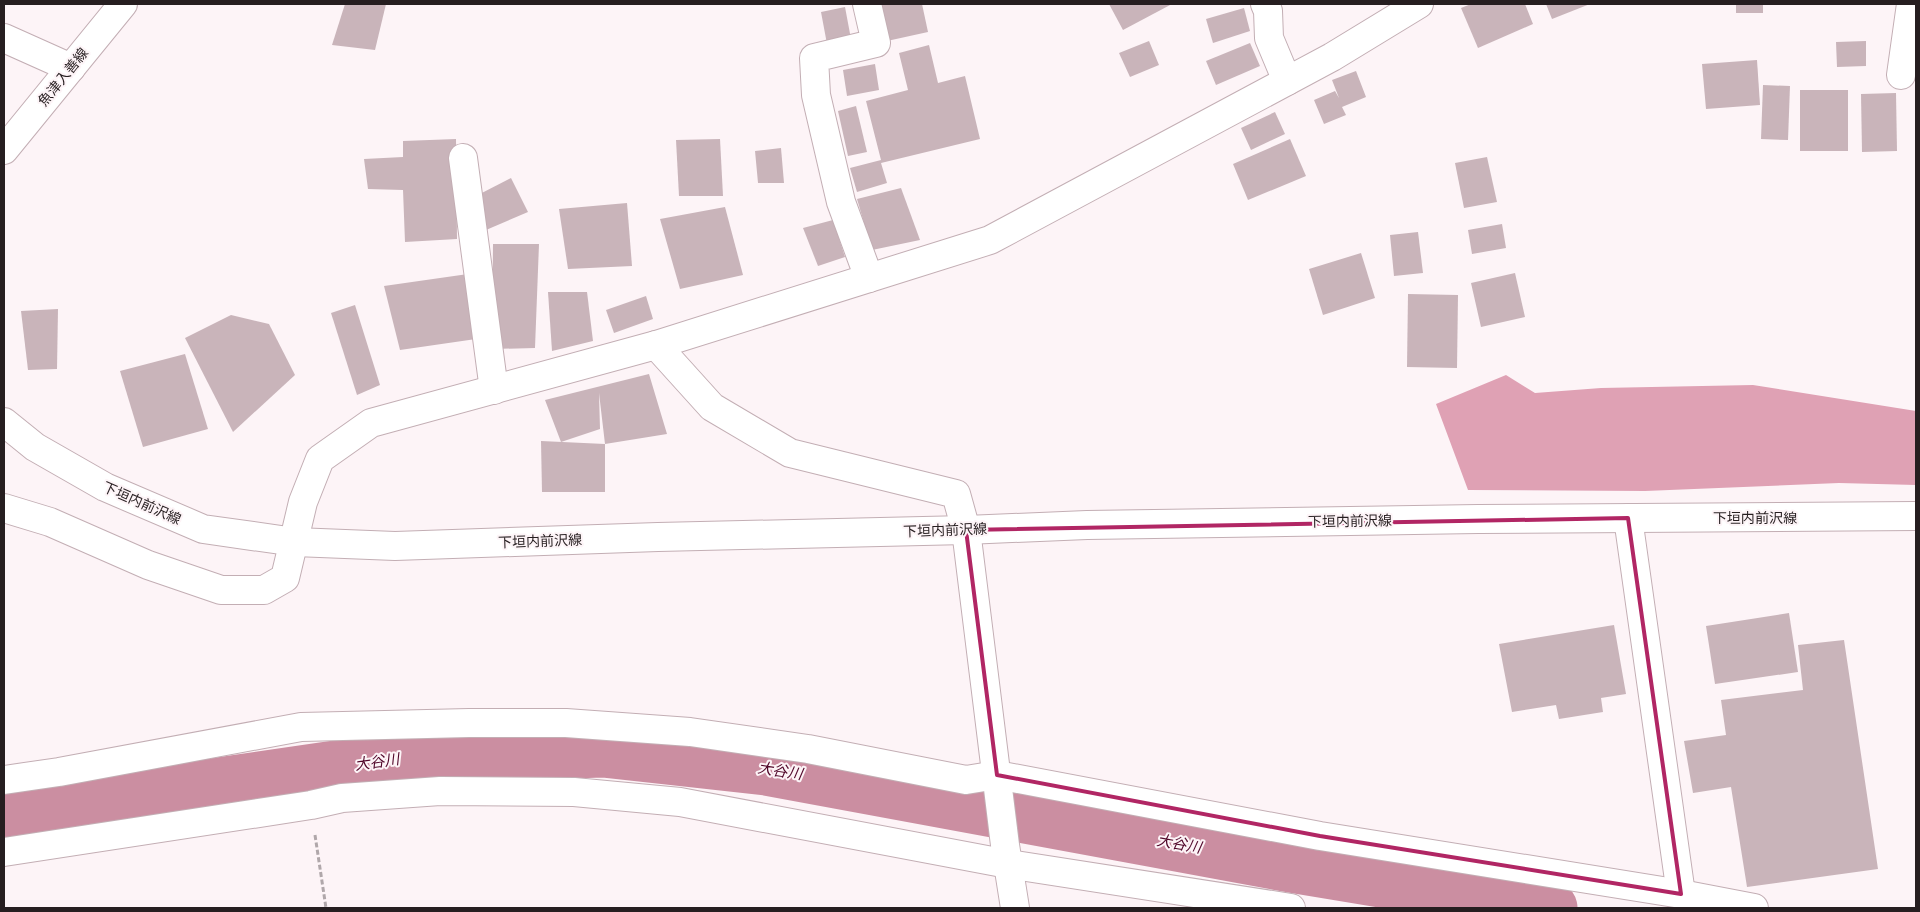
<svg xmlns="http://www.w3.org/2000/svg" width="1920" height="912" viewBox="0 0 1920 912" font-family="'Asap Condensed','Noto Sans JP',sans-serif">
<rect width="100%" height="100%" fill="#fdf4f7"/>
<polygon fill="#dfa1b4" points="1506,375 1535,393 1601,388 1753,385 1916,411 1916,485 1839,483 1645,491 1468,490 1436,404"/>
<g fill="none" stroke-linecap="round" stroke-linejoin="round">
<polyline stroke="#cb8ea1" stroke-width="55" points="4,816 418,756 603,750 766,768 1296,866 1550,908"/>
</g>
<g fill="#c9b4ba">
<polygon points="345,4 386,4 375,50 332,45"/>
<polygon points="879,4 922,4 928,32 887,41"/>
<polygon points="1109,4 1172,4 1123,30"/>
<polygon points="1471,4 1525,4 1533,24 1478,48 1461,8"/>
<polygon points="1546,4 1590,4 1552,19"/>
<rect x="1736" y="4" width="27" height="9"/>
<polygon points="845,7 851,39 827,44 821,12"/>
<polygon points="1244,8 1250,31 1213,43 1206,19"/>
<polygon points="1149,41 1159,65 1130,77 1119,53"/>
<polygon points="1866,41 1866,66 1837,67 1836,42"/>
<polygon points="1250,43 1260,66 1216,85 1206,61"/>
<polygon points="929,45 938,83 965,76 980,139 881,163 887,183 857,192 850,168 881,160 866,101 908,90 899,53"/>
<polygon points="1757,60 1760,105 1706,109 1702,64"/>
<polygon points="875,64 879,90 847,96 843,70"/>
<polygon points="1356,71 1366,97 1342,107 1346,115 1324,124 1314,100 1335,91 1339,98 1332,80"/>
<polygon points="1763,85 1790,86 1788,140 1761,139"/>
<rect x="1800" y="90" width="48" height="61"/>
<polygon points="1896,93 1897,151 1862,152 1861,94"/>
<polygon points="856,106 867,152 848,156 838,111"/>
<polygon points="1275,112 1285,134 1251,150 1241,128"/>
<polygon points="456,139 457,239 405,242 403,190 368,189 364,159 403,157 403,141"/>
<polygon points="720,139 723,196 679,196 676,140"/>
<polygon points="1290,139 1306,176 1248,200 1233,164"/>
<polygon points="781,148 784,183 758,183 755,151"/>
<polygon points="1487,157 1497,202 1464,208 1455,163"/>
<polygon points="511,178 528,212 486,230 474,197"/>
<polygon points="901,188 920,240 872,250 857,199"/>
<polygon points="627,203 632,266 568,269 559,209"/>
<polygon points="725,207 743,275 680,289 660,219"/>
<polygon points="833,220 845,257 818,266 803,228"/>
<polygon points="1502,224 1506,248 1472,254 1468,230"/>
<polygon points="1418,232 1423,273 1394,276 1390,235"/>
<polygon points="493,244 539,244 535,348 492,349"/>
<polygon points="1361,253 1375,298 1323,315 1309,269"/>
<polygon points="1515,273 1525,317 1481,327 1471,283"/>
<polygon points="468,274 476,339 400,350 384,286"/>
<polygon points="548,292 587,292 593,341 552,351"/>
<polygon points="1408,294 1458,295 1457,368 1407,367"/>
<polygon points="646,296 653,319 614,333 606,310"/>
<polygon points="355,305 380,385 357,395 331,313"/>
<polygon points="58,309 57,369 28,370 21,311"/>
<polygon points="231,315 269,324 295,375 233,432 185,338"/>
<polygon points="185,354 208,429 143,447 120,371"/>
<polygon points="649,374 667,434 605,444 599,393 600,429 561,442 545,400"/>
<polygon points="541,441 605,444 605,492 542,492"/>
<polygon points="1789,613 1798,672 1715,684 1706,626"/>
<polygon points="1614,625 1626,694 1601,698 1603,712 1559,719 1556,705 1512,712 1499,644"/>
<polygon points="1844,640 1878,869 1747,887 1731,787 1693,793 1684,741 1726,735 1721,700 1803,690 1798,645"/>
</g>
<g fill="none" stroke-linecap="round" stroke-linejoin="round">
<defs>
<g id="minor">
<polyline points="867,4 876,43 814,58 816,95 841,202 869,278"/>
<polyline points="1265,4 1268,11 1269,38 1287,81"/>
<polyline points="4,38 71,68"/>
<polyline points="1901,75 1911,4"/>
<polyline points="463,158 494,390"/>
<polyline points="656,345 712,407 790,453 956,494 966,530 1005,845 1015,908"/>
<polyline points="4,508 50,522 148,565 221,590 264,590 285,578 303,502 320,459 371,423 656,345 990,240 1332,57 1419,4"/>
<polyline points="1628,518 1681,894"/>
<polyline points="4,780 59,772 301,727 469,723 566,723 690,732 808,749 966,780 997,775 1320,836 1681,894 1754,908"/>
<polyline points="4,852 311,805 342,798 440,791 574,792 680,802 1008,864 1291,908"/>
</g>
<g id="major">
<polyline points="4,150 123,4"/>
<polyline points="4,422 35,447 105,487 203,529 295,542 395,546 658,537 966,530 1087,525 1478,519 1916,516"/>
</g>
</defs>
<use href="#minor" stroke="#c3aeb4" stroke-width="30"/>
<use href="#major" stroke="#c3aeb4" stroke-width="30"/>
<polyline stroke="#b0a7aa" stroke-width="3" stroke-dasharray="5 2.5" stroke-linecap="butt" points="315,835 326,908"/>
<use href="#minor" stroke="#fff" stroke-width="28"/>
<use href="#major" stroke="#fff" stroke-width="28"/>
</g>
<path fill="none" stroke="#b12664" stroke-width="4" stroke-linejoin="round" d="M1628 518 1681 894 1320 836 997 775 966 530Z"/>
<g text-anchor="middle" stroke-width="4" stroke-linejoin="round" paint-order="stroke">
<g font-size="14" fill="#261e20" stroke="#fdf4f7">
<text transform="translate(63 77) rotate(-51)" y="5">魚津入善線</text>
<text transform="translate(142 503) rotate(24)" y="5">下垣内前沢線</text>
<text x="1755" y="523">下垣内前沢線</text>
<text transform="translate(1350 521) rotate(-1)" y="5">下垣内前沢線</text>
<text transform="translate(945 530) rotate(-2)" y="5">下垣内前沢線</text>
<text transform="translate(540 541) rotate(-2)" y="5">下垣内前沢線</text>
</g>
<g font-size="15" font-style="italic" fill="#500629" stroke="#fdf4f7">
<text transform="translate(377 762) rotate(-8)" y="5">大谷川</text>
<text transform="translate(780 771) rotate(9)" y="5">大谷川</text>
<text transform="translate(1179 844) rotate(10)" y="5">大谷川</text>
</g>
</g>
<rect width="1920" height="912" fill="none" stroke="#261e20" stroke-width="10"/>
</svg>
